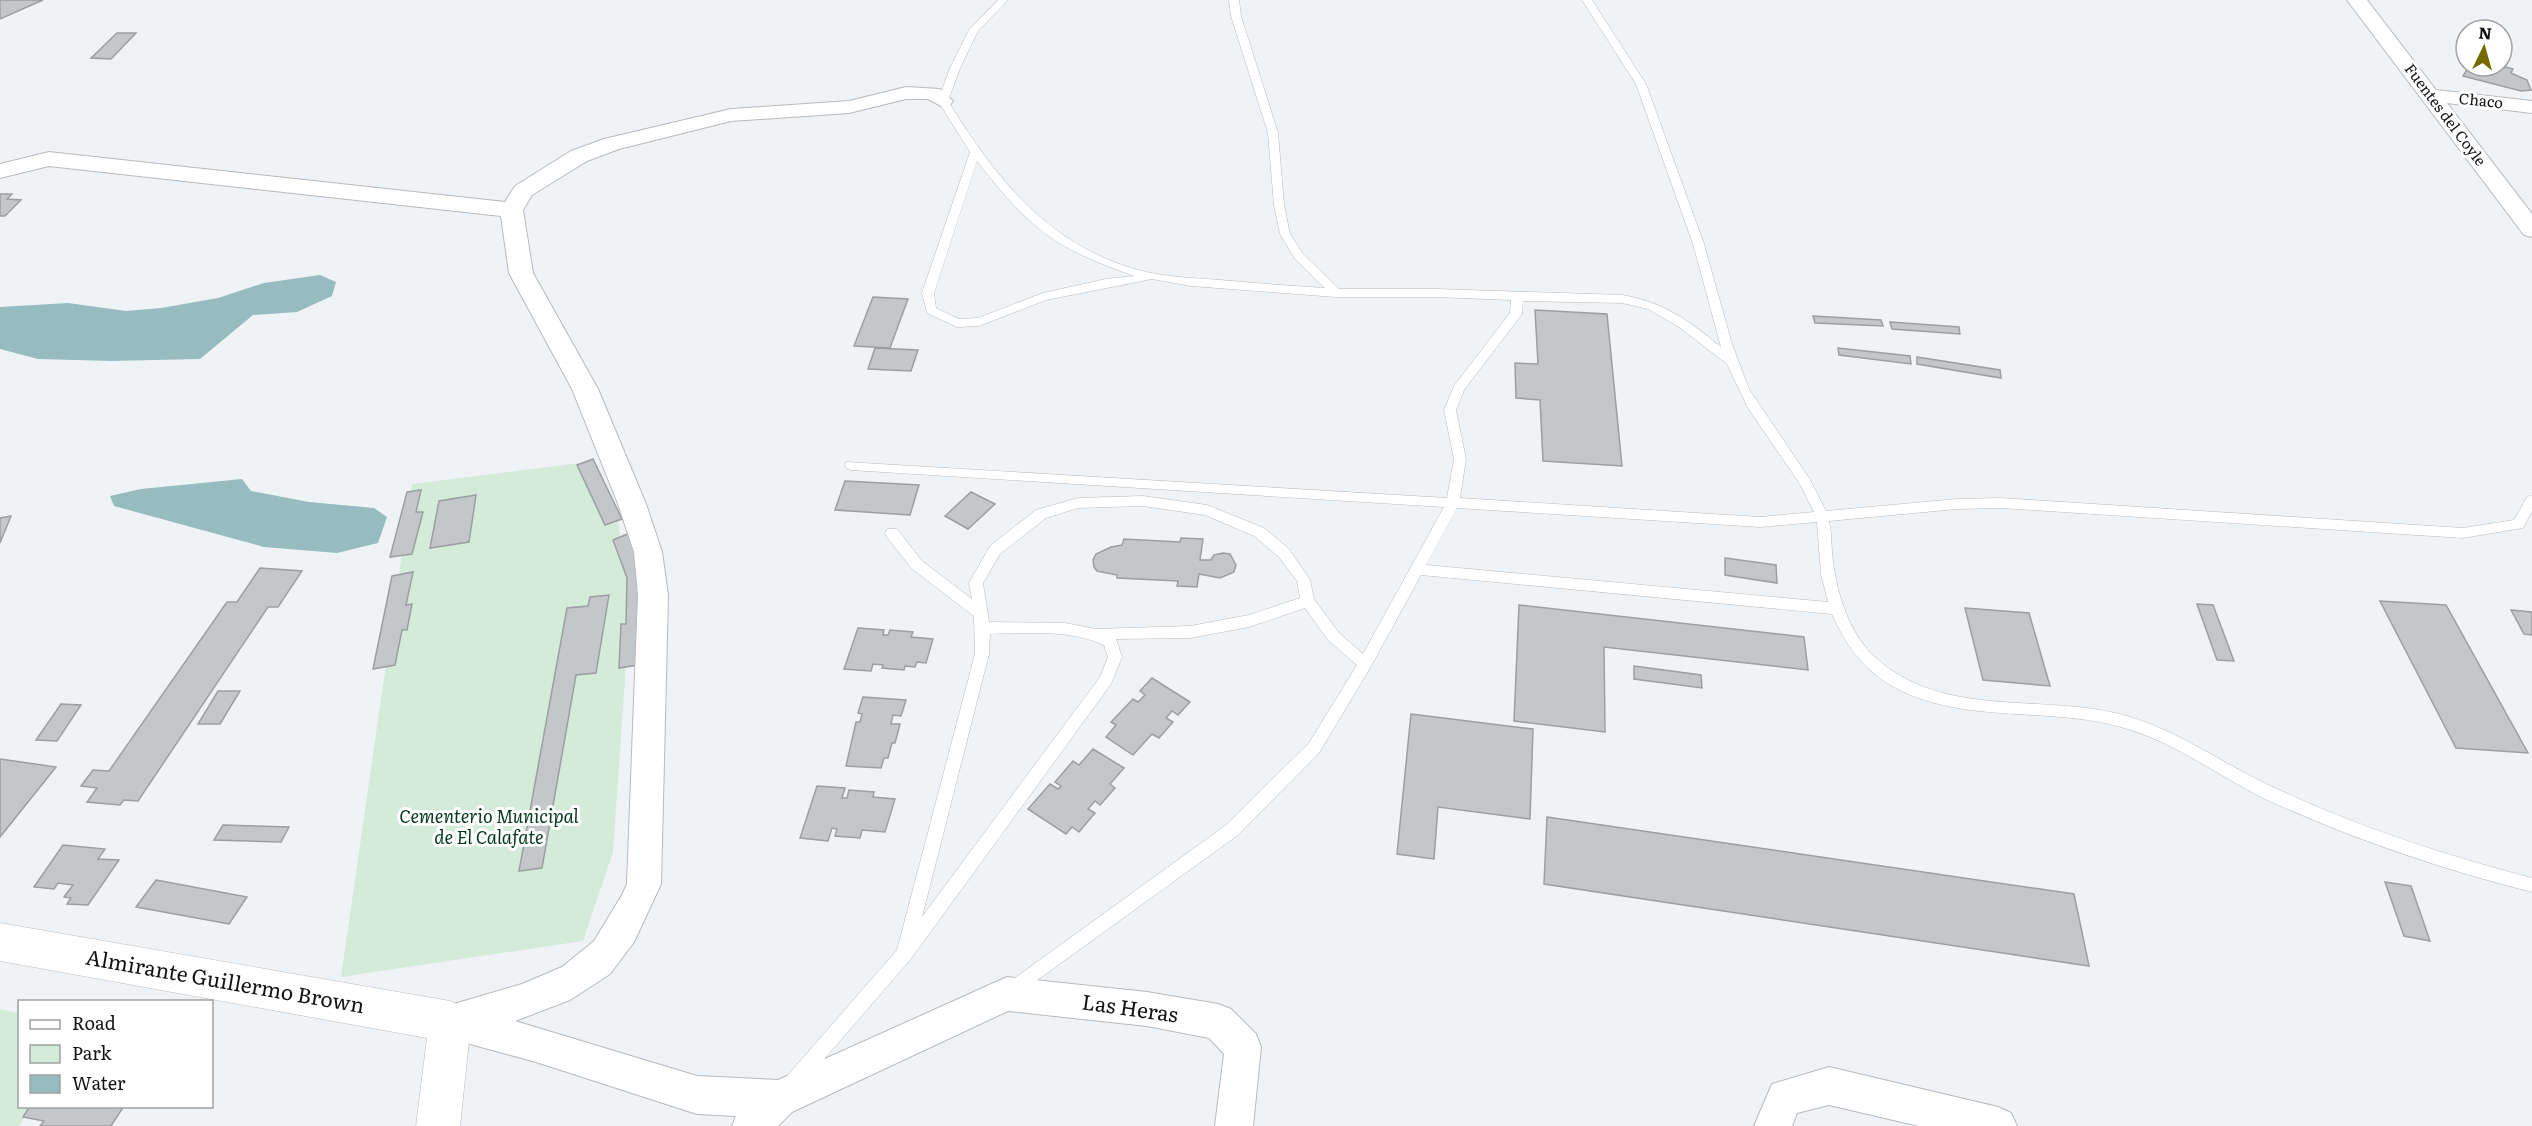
<svg xmlns="http://www.w3.org/2000/svg" width="2532" height="1126" viewBox="0 0 2532 1126" font-family="Literata,serif">
<rect width="100%" height="100%" fill="#f0f3f6"/>
<g fill="#d4ebda">
<polygon points="587,462 617,514 630,608 613,852 583,941 341,977 412,484"/>
<polygon points="0,1009 19,1013 20,1106 33,1107 18,1126 0,1126"/>
</g>
<g fill="#96bcc0">
<polygon points="320,275 336,282 332,296 297,312 253,315 200,359 111,361 38,359 0,349 0,307 68,303 126,311 161,308 218,298 264,283"/>
<polygon points="242,479 251,491 309,502 374,508 387,517 378,543 337,553 264,547 114,506 110,496 141,489"/>
</g>
<g fill="#c4c7c9" stroke="#9c9fa2" stroke-width="1.5">
<polygon points="0,0 43,0 0,19"/>
<polygon points="117,33 136,33 111,59 91,58"/>
<polygon points="2469,66 2502,66 2513,69 2511,73 2527,80 2531,90 2521,91 2463,76"/>
<polygon points="0,194 12,194 7,199 21,200 5,216 0,216"/>
<polygon points="873,297 908,299 890,348 854,346"/>
<polygon points="1535,310 1607,314 1622,466 1543,461 1540,400 1516,398 1515,363 1538,364"/>
<polygon points="1813,316 1881,320 1883,326 1815,323"/>
<polygon points="1890,322 1959,327 1960,334 1892,329"/>
<polygon points="875,348 918,350 911,371 868,369"/>
<polygon points="1838,348 1910,356 1911,364 1839,355"/>
<polygon points="1917,357 2000,370 2001,378 1917,364"/>
<polygon points="593,459 622,519 605,525 577,465"/>
<polygon points="845,481 919,485 910,515 835,510"/>
<polygon points="421,490 416,512 423,512 412,554 390,557 407,492"/>
<polygon points="971,492 995,504 968,529 945,516"/>
<polygon points="476,495 469,542 430,548 439,501"/>
<polygon points="11,516 0,543 0,518"/>
<polygon points="630,533 643,562 638,665 619,668 621,624 626,624 627,578 613,540"/>
<polygon points="1181,538 1203,539 1200,560 1211,560 1214,555 1223,553 1230,554 1236,565 1234,572 1220,578 1199,574 1197,587 1177,586 1178,581 1117,578 1117,575 1097,571 1094,567 1093,560 1096,554 1111,547 1122,545 1124,539 1180,542"/>
<polygon points="1725,558 1776,565 1777,583 1725,575"/>
<polygon points="260,568 302,571 278,607 268,607 138,801 124,800 120,805 87,802 97,788 81,786 93,770 109,771 227,602 237,602"/>
<polygon points="413,572 406,605 412,604 407,630 402,630 395,665 373,669 392,576"/>
<polygon points="609,595 596,673 576,675 542,868 519,871 567,608 588,606 590,597"/>
<polygon points="2380,601 2446,605 2528,753 2456,748"/>
<polygon points="2197,604 2213,605 2234,661 2217,660"/>
<polygon points="1519,605 1804,637 1808,670 1604,647 1605,732 1514,721"/>
<polygon points="1965,608 2029,613 2050,686 1983,680"/>
<polygon points="2511,610 2532,612 2532,635 2524,634"/>
<polygon points="858,628 884,630 883,635 888,635 890,630 913,632 911,637 933,639 926,663 917,662 915,667 905,666 904,670 882,668 883,665 873,664 871,671 844,669"/>
<polygon points="1634,666 1701,675 1702,688 1634,679"/>
<polygon points="1152,678 1190,702 1178,715 1172,711 1166,718 1173,722 1159,738 1152,734 1133,755 1106,737 1116,725 1111,722 1133,699 1138,702 1145,695 1140,691"/>
<polygon points="218,691 240,691 220,724 198,724"/>
<polygon points="863,697 906,700 901,716 893,715 891,724 900,724 895,743 892,743 888,758 884,758 881,768 846,766 856,722 860,722 862,714 858,713"/>
<polygon points="61,704 81,705 57,741 36,740"/>
<polygon points="1411,714 1533,729 1530,819 1438,807 1434,859 1397,854"/>
<polygon points="1093,749 1124,768 1110,784 1115,788 1100,805 1095,801 1088,809 1095,813 1079,832 1072,827 1066,834 1028,809 1050,784 1058,789 1061,786 1055,782 1073,761 1079,765"/>
<polygon points="0,759 56,767 0,837"/>
<polygon points="817,786 845,788 842,798 847,798 849,790 874,792 873,797 895,799 885,832 862,830 860,838 835,836 837,829 832,828 828,841 800,838"/>
<polygon points="1547,817 2074,894 2089,966 1544,884"/>
<polygon points="223,825 289,827 281,842 214,840"/>
<polygon points="63,845 105,849 98,859 119,860 88,905 67,904 71,898 64,897 73,885 58,883 54,889 34,887"/>
<polygon points="156,880 247,897 229,924 136,907"/>
<polygon points="2385,882 2411,886 2430,941 2404,936"/>
<polygon points="30,1106 124,1106 111,1126 40,1126 44,1121 23,1117"/>
</g>
<g fill="none" stroke-linecap="round" stroke-linejoin="round">
<defs>
<path id="lane" d="M998 0H1008L978 31 960 68 948 101C996 178 1046 244 1138 270 1164 277 1193 278 1220 280 1255 283 1290 286 1325 288L1295 259 1280 234 1274 205 1268 133 1231 16 1229 0H1239L1241 16 1278 133 1284 205 1290 234 1303 254 1339 289H1436L1622 295C1664 302 1689 321 1721 347L1693 244 1636 84 1582 0H1592L1646 84 1704 244 1732 344 1749 389 1809 478 1826 511 1957 499 2001 498 2463 528 2514 520 2527 497 2532 495V511L2523 528 2463 538 2001 508 1957 509 1829 521C1832 534 1831 548 1833 561 1837 595 1850 635 1876 658 1940 717 2037 695 2115 713 2173 726 2222 764 2275 788 2358 827 2444 855 2532 878V892C2440 869 2350 838 2263 798 2219 776 2178 745 2131 730 2053 704 1965 727 1892 686 1863 669 1845 644 1832 614L1421 575 1370 668 1319 753 1238 835 1014 997 1008 995 1006 989 1008 983 1226 825 1309 743 1357 665 1329 641 1305 608 1249 627 1190 638 1116 639 1122 657 1111 684 910 960 800 1087 794 1090 788 1087 785 1081 788 1075 897 950 975 654 974 616 912 569 887 537 885 533 887 529H897L922 561 972 599 969 583 990 546 1036 510 1078 498 1143 496 1207 505 1264 528 1289 549 1310 580 1314 599 1339 633 1363 654 1444 507 851 470 846 468 845 465 846 462 1447 498 1454 459 1444 410 1454 386 1510 313 1511 300 1436 297H1336L1191 286 1152 279 1046 300 979 326 957 327 927 313 922 293 970 152 938 101 950 68 969 30ZM977 161C996 185 1014 208 1037 227 1064 250 1101 264 1134 276L1106 279 1043 293 978 318 959 319 936 308 934 293ZM1523 301 1622 303 1648 309 1679 327 1727 364 1748 408 1800 484 1814 512 1760 517 1460 498 1466 459 1456 410 1464 390 1522 314ZM1143 506 1205 515 1254 536 1279 557 1297 581 1300 598 1249 615 1190 626 1096 629 1065 623 989 622 983 583 1000 554 1046 518 1078 508ZM1457 508 1760 527 1817 522 1821 574 1828 602 1426 565ZM1015 633C1045 633 1076 632 1104 645L1108 657 1100 677 922 917 989 654 990 634Z"/>
<g id="street">
<polygon points="2347,0 2367,0 2436,90 2532,101 2532,113 2447,103 2532,214 2532,237 2524,235"/>
<polygon points="906,87 940,89 953,101 950,105 943,107 928,99 906,99 849,113 731,121 619,149 587,161 532,195 523,210 533,273 598,389 646,504 662,552 668,595 661,884 634,942 610,974 570,1000 515,1021 697,1076 778,1080 1007,977 1147,992 1218,1004 1231,1009 1256,1034 1261,1047 1253,1126 1215,1126 1224,1054 1209,1038 1147,1026 1008,1011 792,1112 778,1126 732,1126 736,1116 697,1114 536,1062 437,1035 432,1022 437,1009 522,984 562,967 594,941 622,895 627,884 638,595 634,552 618,504 572,389 509,273 501,216 49,166 0,178 0,164 49,152 505,202 515,186 571,151 604,139 731,109 849,101"/>
<polygon points="1829,1067 1998,1107 2011,1113 2017,1126 1919,1126 1829,1105 1797,1113 1792,1126 1754,1126 1772,1084"/>
</g>
<polygon id="secondary" points="0,923 450,1001 465,1008 471,1022 460,1126 416,1126 427,1038 0,961"/>
</defs>
<use href="#lane" stroke="#b7babd" stroke-width="1"/>
<use href="#street" stroke="#b7babd" stroke-width="2"/>
<use href="#secondary" stroke="#b7babd" stroke-width="1"/>
<use href="#lane" fill="#fff" fill-rule="evenodd"/>
<use href="#street" fill="#fff" fill-rule="evenodd"/>
<use href="#secondary" fill="#fff" fill-rule="evenodd"/>
</g>
<g text-anchor="middle" stroke-width="6" stroke-linejoin="round" paint-order="stroke">
<g font-size="15" fill="#121314" stroke="#fff">
<text transform="translate(2481 101) rotate(6)" y="5">Chaco</text>
<text transform="translate(2445 115) rotate(53)" y="5">Fuentes del Coyle</text>
</g>
<g font-size="18" font-style="italic" fill="#03371b" stroke="#fff">
<text x="489" y="823">Cementerio Municipal<tspan x="489" dy="21">de El Calafate</tspan></text>
</g>
<g font-size="21" fill="#121314" stroke="#fff">
<text transform="translate(225 982) rotate(10)" y="7">Almirante Guillermo Brown</text>
<text transform="translate(1130 1009) rotate(8)" y="7">Las Heras</text>
</g>
</g>
<rect x="18" y="1000" width="195" height="108" fill="#ffffff" stroke="#a0a1a1" stroke-width="1.5"/>
<rect x="30" y="1020" width="30" height="9" fill="#ffffff" stroke="#a0a1a1" stroke-width="1.5"/>
<text x="72" y="1030" font-size="18" fill="#121314">Road</text>
<rect x="30" y="1045" width="30" height="18" fill="#d4ebda" stroke="#a0a1a1" stroke-width="1.5"/>
<text x="72" y="1060" font-size="18" fill="#121314">Park</text>
<rect x="30" y="1075" width="30" height="18" fill="#96bcc0" stroke="#a0a1a1" stroke-width="1.5"/>
<text x="72" y="1090" font-size="18" fill="#121314">Water</text>
<g transform="translate(2484 48) rotate(5)"><circle r="28" fill="#ffffff" stroke="#a0a1a1" stroke-width="1.5"/>
<path d="M0-4.5L10 22L0 15L-10 22Z" fill="#756900"/>
<text y="-9" font-size="16" font-weight="bold" text-anchor="middle" fill="#121314">N</text>
</g>
</svg>
